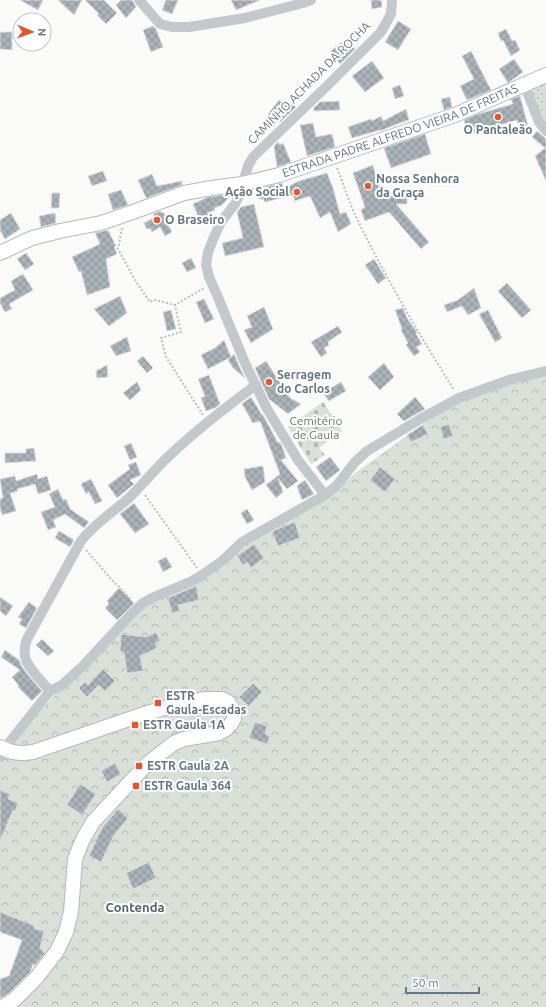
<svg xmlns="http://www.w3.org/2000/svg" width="546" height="1007" viewBox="0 0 546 1007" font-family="Ubuntu,sans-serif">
<defs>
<pattern id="grass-dots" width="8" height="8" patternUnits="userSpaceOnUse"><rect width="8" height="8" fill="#dadfd7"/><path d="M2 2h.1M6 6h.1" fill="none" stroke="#b4b9b4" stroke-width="1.8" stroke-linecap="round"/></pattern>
<pattern id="forest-crowns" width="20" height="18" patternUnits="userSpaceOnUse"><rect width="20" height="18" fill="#dadfd7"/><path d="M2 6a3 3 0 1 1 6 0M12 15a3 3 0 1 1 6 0" fill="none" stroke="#b4b9b4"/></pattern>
<pattern id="cemetery-stones" width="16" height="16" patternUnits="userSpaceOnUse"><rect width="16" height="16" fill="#dadfd7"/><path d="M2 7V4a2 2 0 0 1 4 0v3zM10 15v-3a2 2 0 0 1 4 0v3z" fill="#b4b9b4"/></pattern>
<pattern id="building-cross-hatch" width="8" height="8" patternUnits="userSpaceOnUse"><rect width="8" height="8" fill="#aab3b9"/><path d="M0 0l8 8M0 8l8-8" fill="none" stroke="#8e969c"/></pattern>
</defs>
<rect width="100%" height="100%" fill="#fafaf8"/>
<polygon fill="url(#grass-dots)" points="546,75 546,131 524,84"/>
<polygon fill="url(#forest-crowns)" points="546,372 546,1007 0,1007 37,977 27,935 0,922 0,758 4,749 133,612 325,495 459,398"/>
<polygon fill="url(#cemetery-stones)" points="323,402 342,431 319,448 325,455 311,464 288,427"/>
<g fill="url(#building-cross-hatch)" stroke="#dcdcda">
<polygon points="20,0 43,0 38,10"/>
<polygon points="58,0 82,0 74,15"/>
<polygon points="85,0 104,0 117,13 106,24 97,15 99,14"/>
<polygon points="121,0 132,0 136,7 126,18 116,5"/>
<polygon points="166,0 178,0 172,14 162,10"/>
<polygon points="231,0 260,0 236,10"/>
<polygon points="371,0 381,0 382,7 372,9"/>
<polygon points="398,21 411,29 398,50 385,42"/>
<polygon points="153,26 156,29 163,47 151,52 143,30"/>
<polygon points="506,29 512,41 515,40 520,50 511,56 503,40 501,41 498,33"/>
<polygon points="0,32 12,32 12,50 0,49"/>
<polygon points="343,41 346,46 350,43 355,49 340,64 331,51"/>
<polygon points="471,51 491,90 467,100 460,86 474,79 462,56"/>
<polygon points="514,59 523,72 508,83 499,69"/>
<polygon points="372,61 384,78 365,92 352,76"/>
<polygon points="400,85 404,96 395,99 392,88"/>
<polygon points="520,96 528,126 520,128 517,120 486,129 469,135 464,120 478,114 513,104 511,99"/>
<polygon points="450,97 452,107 444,110 441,99"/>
<polygon points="279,100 287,106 290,102 296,107 280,122 268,114"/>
<polygon points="339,101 340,110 314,111 314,108 320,102"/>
<polygon points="406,109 409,120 397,124 380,131 380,130 352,138 348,127 371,119 372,121 381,116 383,121"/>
<polygon points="313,123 316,137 332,134 335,147 307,156 300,125"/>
<polygon points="537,131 546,139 546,181 535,156 545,148 532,137"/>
<polygon points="425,134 431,154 391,168 384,148"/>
<polygon points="278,142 280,145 283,143 291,162 277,167 274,146"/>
<polygon points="373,165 382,198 400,193 401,197 407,197 407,204 396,204 429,242 421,249 389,212 365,221 361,210 365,207 353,173"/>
<polygon points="103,171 107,181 92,186 88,176"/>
<polygon points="327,173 333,188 340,214 346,212 351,224 338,232 330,212 320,218 310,196 295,201 293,195 265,202 263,199 264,199 259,199 257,189 282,183 283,189 299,181"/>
<polygon points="152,174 157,186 182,181 182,185 146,198 138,180"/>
<polygon points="121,190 128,205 113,210 108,194"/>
<polygon points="52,193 60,193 59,208 51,208"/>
<polygon points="232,194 222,205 214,208 215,210 207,213 210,219 201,223 193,204 208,197"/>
<polygon points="254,204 264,247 225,256 222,243 243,238 237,212 241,207"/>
<polygon points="160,211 162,213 163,212 167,218 165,219 172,232 165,236 160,227 152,232 150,228 147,229 144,223 155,217 153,214"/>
<polygon points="11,213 20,229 5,239 0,230 0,220"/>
<polygon points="55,213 56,223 41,227 39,216"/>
<polygon points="108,230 116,246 114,247 117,254 106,259 110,287 87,295 81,271 79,272 72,257 100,244 95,233"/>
<polygon points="26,253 34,264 25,270 17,259"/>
<polygon points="191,258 196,268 187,272 182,263"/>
<polygon points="374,259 386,278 378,284 365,265"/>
<polygon points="23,274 33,290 9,304 12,309 5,312 0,303 0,298 15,290 11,281"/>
<polygon points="507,283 531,310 522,318 498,291"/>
<polygon points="474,288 481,308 468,315 462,306 447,312 444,305 458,300"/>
<polygon points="120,296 127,313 109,326 94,309"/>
<polygon points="204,299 214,319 205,323 196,302"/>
<polygon points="264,307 273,329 251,343 244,330 252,327 247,316"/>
<polygon points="403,308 407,318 417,332 416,334 422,344 416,347 420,352 414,356 406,345 408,343 401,330 402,329 395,310"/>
<polygon points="171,310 176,329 167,331 163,312"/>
<polygon points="488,310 502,338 495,342 479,314"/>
<polygon points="338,326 342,332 328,342 329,345 324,348 327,353 321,357 311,342"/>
<polygon points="127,337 131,351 116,356 110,346"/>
<polygon points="224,340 231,357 208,369 201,355 215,348"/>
<polygon points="234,354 239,366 245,378 233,368 228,360"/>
<polygon points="143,356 153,368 147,373 137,361"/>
<polygon points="266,361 290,398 301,404 288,414 269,399 255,368"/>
<polygon points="384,363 394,377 380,390 368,377"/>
<polygon points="107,365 108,377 97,378 96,371"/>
<polygon points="209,375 220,404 215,408 206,411 201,398 205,396 198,379"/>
<polygon points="137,382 141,390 130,400 123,393"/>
<polygon points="341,382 346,391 329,401 323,393"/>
<polygon points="251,397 262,415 263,415 278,443 280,442 282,446 286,458 281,460 298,481 287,489 278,478 283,492 276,498 266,485 280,474 260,421 253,423 242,404"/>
<polygon points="415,397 425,409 404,421 397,414"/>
<polygon points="449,424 453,436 444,439 440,427"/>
<polygon points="423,425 428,434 411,442 407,435"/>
<polygon points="131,443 137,457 130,460 124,446"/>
<polygon points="34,448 36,461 5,463 5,453 26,453 26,449"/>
<polygon points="330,457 340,470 326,481 316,467"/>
<polygon points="136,462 141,475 130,480 134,484 128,489 117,498 108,485 130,469 128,465"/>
<polygon points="263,466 265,482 252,490 245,477 244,469"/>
<polygon points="380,467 395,479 385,492 370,480"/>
<polygon points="37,474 38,479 47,476 51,490 38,494 35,484 17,489 18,491 10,493 16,511 2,515 0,508 0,499 3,498 0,479 15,476 16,481"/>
<polygon points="91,479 102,501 95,504 89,492 86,494 81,484"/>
<polygon points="305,480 314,494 302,500 297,486"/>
<polygon points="58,489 63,500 66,499 70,509 89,522 84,528 65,514 53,520 56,527 48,530 41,512 55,507 49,494"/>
<polygon points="134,503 149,524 135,533 120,514"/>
<polygon points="247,509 254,520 247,524 241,513"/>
<polygon points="295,522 300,538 278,546 272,532 282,527"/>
<polygon points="59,531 74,540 70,547 55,538"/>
<polygon points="254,544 264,558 251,568 247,562 243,565 237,556"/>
<polygon points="166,557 172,567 163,572 158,561"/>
<polygon points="196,586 199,600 178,605 180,611 172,613 168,598"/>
<polygon points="119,588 134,603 117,620 105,608 109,604 107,601"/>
<polygon points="0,597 13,606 6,616 0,611"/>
<polygon points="29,602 37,608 26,628 19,624 22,619 18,617"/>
<polygon points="156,632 160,641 155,643 157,648 140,656 143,671 127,673 124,652 120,651 121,634 147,637"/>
<polygon points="42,639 54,651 48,656 36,645"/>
<polygon points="5,650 19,660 21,665 27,674 42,691 32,701 18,687 19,686 12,677 20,670 1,657"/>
<polygon points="103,669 115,681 105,691 99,685 87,697 79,688 85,682 88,685"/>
<polygon points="253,683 262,692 249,706 239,697"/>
<polygon points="255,722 267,726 265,734 270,736 267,744 249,738"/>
<polygon points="115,763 121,774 107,782 101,771"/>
<polygon points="80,784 96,794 82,815 67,805"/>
<polygon points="0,790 10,794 8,799 18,803 15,811 13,810 0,841"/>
<polygon points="118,809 128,818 114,835 101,862 89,856 102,828"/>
<polygon points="149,862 156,878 133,889 126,873"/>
<polygon points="0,912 33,925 35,929 44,931 40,948 45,953 35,965 33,964 30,972 9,993 0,999 0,979 9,976 22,940 0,932"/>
</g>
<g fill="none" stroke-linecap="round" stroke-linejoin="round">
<defs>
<g id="secondary">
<path id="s1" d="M0 253 32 238 60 231 101 223 133 212 184 193 212 188 242 184 279 175 455 115 546 75"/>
<path d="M0 747C12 753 19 754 33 752L144 714 172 706 204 699H222L228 702 232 708 234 712V719L231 724 226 729 219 733 184 739 174 743 165 750 146 765 93 822 83 839 75 859 71 912 66 932 57 951 37 977 14 1000 3 1007"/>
</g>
</defs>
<use href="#secondary" stroke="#b3babf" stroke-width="16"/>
<g stroke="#bbbfc2" stroke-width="2" stroke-dasharray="2 2" stroke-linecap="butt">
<path d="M337 168C344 185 349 203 357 219 386 278 419 334 454 390"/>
<polyline points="122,228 118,249 135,280 150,302 155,300 175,305"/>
<polyline points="203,415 166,357 161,338 181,332 175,305 204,288"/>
<polyline points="145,495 197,568"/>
<polyline points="86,550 111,579 132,600"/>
</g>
<g stroke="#c3c8cc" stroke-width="10">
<polyline points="139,0 160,24 172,27 189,27 245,18 303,3 311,0"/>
<polyline points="524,84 539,122 546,131"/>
<polyline points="325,495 298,460 266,407 245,363 217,295 209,277 206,265 208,252 214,237 221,222 235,204 239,196 248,166 253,157 327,86 381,32 391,14 392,0"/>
<path d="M50 691C42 681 28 669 25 657 24 651 25 646 26 641L81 541C95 523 115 511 131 496 144 483 155 469 169 456 196 430 226 407 256 385"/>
<polyline points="0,756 4,749 50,691 62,685 83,666 133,612 143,603 154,597 192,581 202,575 222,561 242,542 325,495 337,485 355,462 367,451 422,418 459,398 509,380 546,371"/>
</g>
<use href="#secondary" stroke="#fff" stroke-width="14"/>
</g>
<g fill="#e4572e" stroke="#fff" stroke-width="1.5">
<circle cx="498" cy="117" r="4"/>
<circle cx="368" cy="186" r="4"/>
<circle cx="297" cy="192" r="4"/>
<circle cx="157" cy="220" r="4"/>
<circle cx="269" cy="382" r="4"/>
<rect x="154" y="699" width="8" height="8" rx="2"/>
<rect x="131" y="721" width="8" height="8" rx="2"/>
<rect x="135" y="762" width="8" height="8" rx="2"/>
<rect x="132" y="782" width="8" height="8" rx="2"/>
</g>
<g text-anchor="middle" stroke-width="4" stroke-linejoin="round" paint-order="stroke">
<g font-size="12" fill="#657683" stroke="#fff">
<text transform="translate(309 83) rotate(-45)" y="4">CAMINHO ACHADA DA ROCHA</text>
<text dy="4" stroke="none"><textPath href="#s1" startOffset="420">ESTRADA PADRE ALFREDO VIEIRA DE FREITAS</textPath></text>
</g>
<g font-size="12" font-weight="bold" fill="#657683" stroke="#fff" text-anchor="start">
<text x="498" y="134" text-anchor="middle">O Pantaleão</text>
<text x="376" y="183">Nossa Senhora<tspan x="376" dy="14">da Graça</tspan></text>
<text x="289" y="196" text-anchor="end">Ação Social</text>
<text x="165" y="224">O Braseiro</text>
<text x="277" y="379">Serragem<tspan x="277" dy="14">do Carlos</tspan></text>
<text x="166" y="700">ESTR<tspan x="166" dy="14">Gaula-Escadas</tspan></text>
<text x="143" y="729">ESTR Gaula 1A</text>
<text x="147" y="770">ESTR Gaula 2A</text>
<text x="144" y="790">ESTR Gaula 364</text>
</g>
<g font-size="12" fill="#687a64" stroke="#fff">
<text x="316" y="425">Cemitério<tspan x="316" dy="14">de Gaula</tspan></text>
</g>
<g font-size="13" font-weight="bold" fill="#57646e" stroke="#fff">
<text x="135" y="912">Contenda</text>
</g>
</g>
<g transform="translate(32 32) rotate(92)"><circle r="19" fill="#ffffff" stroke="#c1c8cd"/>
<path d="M0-3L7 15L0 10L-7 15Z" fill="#e4572e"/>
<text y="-6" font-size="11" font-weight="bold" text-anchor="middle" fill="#657683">N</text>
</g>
<path d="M406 987v6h73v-6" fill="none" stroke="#657683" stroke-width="2"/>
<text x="412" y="987" font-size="12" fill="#657683" stroke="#ffffff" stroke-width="3" paint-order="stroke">50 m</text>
</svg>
